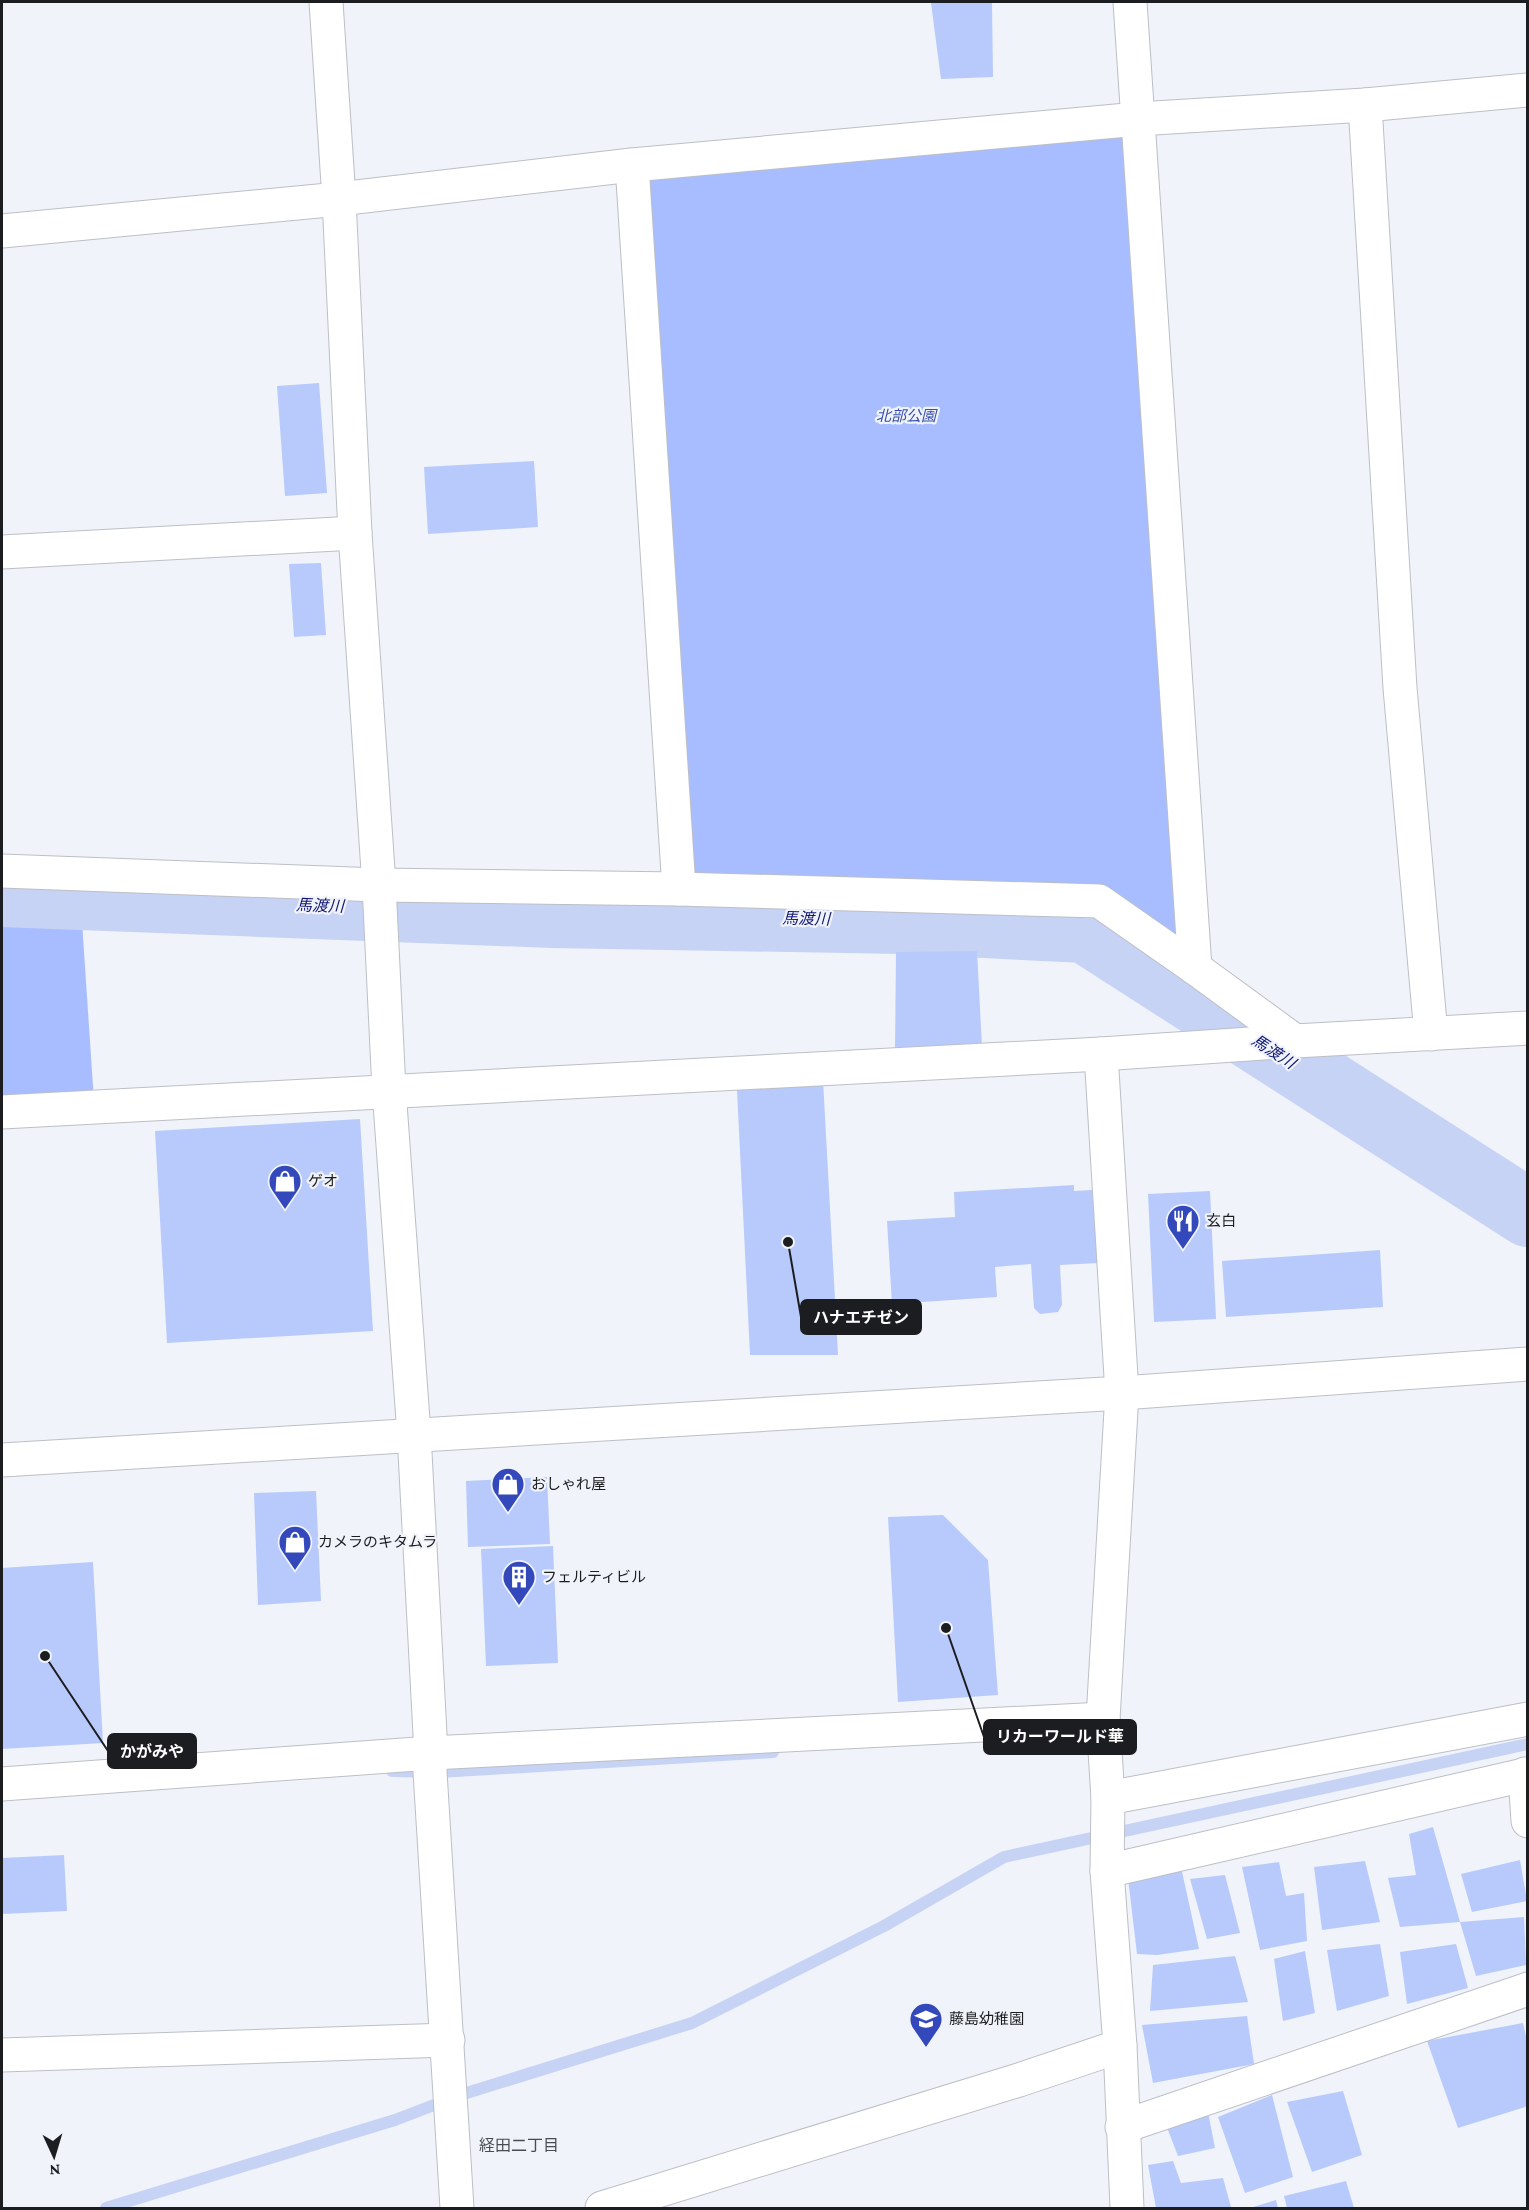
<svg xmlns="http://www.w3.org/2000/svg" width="1529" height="2210" viewBox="0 0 1529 2210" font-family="'Crimson Pro','Noto Sans JP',serif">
<rect width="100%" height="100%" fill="#f0f3fa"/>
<g fill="#a7bdff">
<polygon points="1140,134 1191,962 1100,898 685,883 638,175"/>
<polygon points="2,902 81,907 94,1101 2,1105"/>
</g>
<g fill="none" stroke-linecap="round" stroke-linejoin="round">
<g stroke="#c6d3f5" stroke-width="12">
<polyline points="392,1771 439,1772 773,1752"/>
<polyline points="106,2208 395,2120 460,2095 692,2023 884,1926 1004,1857 1528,1744"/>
</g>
<polyline stroke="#c6d3f5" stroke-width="68" points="2,893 553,914 902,920 1085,929 1528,1213"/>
</g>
<g fill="#b8cafc">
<polygon points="944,2 992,2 993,77 941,79 931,3"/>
<polygon points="319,383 327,493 285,496 277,386"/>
<polygon points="534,461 538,527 428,534 424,467"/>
<polygon points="321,563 326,635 294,637 289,564"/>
<polygon points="977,951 982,1047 895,1050 896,952"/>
<polygon points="823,1080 838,1355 750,1355 737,1090"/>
<polygon points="360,1119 373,1331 167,1343 155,1131"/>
<polygon points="1074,1185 1074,1191 1092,1190 1098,1263 1060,1265 1062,1305 1058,1312 1040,1314 1034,1308 1031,1264 995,1267 997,1297 892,1304 887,1221 955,1217 954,1192"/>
<polygon points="1210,1191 1216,1319 1154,1322 1148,1194"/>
<polygon points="1380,1250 1383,1307 1226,1317 1222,1261"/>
<polygon points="547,1477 550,1544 468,1547 466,1481"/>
<polygon points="316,1491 321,1601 258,1605 254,1493"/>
<polygon points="943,1515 988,1560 998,1695 898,1702 888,1517"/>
<polygon points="553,1546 558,1663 486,1666 481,1549"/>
<polygon points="93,1562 103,1743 2,1749 2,1568"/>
<polygon points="1433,1827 1460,1922 1400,1927 1388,1878 1416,1875 1409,1834"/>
<polygon points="64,1855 67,1911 2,1914 2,1858"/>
<polygon points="1520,1860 1527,1901 1472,1912 1461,1874"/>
<polygon points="1365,1861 1380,1922 1322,1930 1314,1867"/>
<polygon points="1279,1862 1286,1896 1304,1893 1307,1941 1260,1950 1242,1867"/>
<polygon points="1181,1867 1199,1949 1157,1955 1137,1954 1128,1878"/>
<polygon points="1225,1875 1240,1933 1207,1939 1190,1879"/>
<polygon points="1524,1917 1526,1965 1476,1976 1460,1922"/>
<polygon points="1380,1944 1389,1996 1337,2011 1327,1950"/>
<polygon points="1456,1944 1468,1988 1407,2004 1400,1952"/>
<polygon points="1305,1951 1315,2013 1283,2021 1274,1959"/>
<polygon points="1235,1956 1248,2002 1150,2011 1153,1965"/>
<polygon points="1247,2016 1254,2064 1153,2083 1142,2025"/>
<polygon points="1523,2023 1528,2045 1528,2106 1458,2128 1427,2041"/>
<polygon points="1343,2091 1362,2155 1312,2172 1287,2102"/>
<polygon points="1272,2095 1293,2177 1245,2193 1218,2117"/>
<polygon points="1208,2112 1215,2148 1178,2156 1166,2125"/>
<polygon points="1173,2161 1181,2183 1223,2178 1231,2207 1156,2208 1148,2165"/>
<polygon points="1346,2181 1354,2208 1287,2208 1284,2196"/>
<polygon points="1276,2200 1278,2208 1250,2208"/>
</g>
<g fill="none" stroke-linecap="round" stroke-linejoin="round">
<defs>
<g id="minor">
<polyline points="326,2 339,199 355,533 379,885 389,1090 414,1434 431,1753 430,1772 457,2208"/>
<polyline points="1130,2 1195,968"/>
<polyline points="1365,105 1400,688 1431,1034"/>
<polyline points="632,165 679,889"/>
<polyline points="2,231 339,199 632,165 1138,119 1365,105 1528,90"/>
<polyline points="2,552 355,533"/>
<polyline points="2,871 379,885 679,889 1099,901 1195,968 1295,1041"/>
<polyline points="1101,1054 1122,1393 1103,1719 1108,1798 1107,1871 1120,2046 1127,2208"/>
<polyline points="2,1112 1101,1054 1295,1041 1528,1028"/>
<polyline points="1525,1774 1528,1821"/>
<polyline points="2,1784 431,1753 1103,1719"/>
<polyline points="1108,1798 1528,1719"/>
<polyline points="1107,1871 1528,1774"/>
<polyline points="2,2055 448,2040"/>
<polyline points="1122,2127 1528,1989"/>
<polyline points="602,2208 1019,2080 1120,2046"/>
</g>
<polyline id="tertiary" points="2,1460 1122,1393 1528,1364"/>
</defs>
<use href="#minor" stroke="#bcbfc6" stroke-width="35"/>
<use href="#tertiary" stroke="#bcbfc6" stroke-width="35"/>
<use href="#minor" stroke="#fff" stroke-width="33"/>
<use href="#tertiary" stroke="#fff" stroke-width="33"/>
</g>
<defs>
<symbol id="shop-pin" viewBox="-11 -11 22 30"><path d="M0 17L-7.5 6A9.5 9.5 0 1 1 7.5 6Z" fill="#3349bb" stroke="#f0f3fa"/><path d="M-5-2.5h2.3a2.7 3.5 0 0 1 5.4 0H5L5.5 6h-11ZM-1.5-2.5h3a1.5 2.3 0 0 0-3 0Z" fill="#fff"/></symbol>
<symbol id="restaurant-pin" viewBox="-11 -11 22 30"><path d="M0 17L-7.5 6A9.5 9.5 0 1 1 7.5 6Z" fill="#3349bb" stroke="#f0f3fa"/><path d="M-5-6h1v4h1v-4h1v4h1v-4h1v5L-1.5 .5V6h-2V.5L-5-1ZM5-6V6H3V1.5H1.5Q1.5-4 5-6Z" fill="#fff"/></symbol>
<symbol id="building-pin" viewBox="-11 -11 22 30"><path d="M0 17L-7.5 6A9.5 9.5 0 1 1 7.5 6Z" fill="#3349bb" stroke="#f0f3fa"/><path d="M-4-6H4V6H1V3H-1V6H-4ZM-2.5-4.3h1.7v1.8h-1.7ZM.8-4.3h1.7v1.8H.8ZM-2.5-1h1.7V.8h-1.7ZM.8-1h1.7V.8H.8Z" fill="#fff"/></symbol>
<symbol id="school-pin" viewBox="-11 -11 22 30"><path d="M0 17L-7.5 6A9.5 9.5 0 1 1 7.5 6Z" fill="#3349bb" stroke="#f0f3fa"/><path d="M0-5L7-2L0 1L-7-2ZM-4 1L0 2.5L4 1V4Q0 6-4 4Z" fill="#fff"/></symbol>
</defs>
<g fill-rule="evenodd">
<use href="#shop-pin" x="266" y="1162" width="38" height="52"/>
<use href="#restaurant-pin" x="1164" y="1202" width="38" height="52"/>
<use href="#shop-pin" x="489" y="1465" width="38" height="52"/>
<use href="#shop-pin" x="276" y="1523" width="38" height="52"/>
<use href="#building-pin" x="500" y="1558" width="38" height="52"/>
<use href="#school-pin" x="907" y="2000" width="38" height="52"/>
</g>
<g text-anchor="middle" stroke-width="4.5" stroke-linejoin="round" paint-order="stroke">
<g font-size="15" font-style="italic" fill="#374eac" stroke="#f0f3fa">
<text x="906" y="421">北部公園</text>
</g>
<g font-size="15" fill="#1c1d20" stroke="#f0f3fa" text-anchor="start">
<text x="308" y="1186">ゲオ</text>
<text x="1206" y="1226">玄白</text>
<text x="531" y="1489">おしゃれ屋</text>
<text x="318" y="1547">カメラのキタムラ</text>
<text x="542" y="1582">フェルティビル</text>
<text x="949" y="2024">藤島幼稚園</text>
</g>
<g font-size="16" font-style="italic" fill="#111673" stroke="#f0f3fa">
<text transform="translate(320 905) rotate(2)" y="6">馬渡川</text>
<text transform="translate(806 918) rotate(1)" y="6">馬渡川</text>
<text transform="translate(1274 1051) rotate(33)" y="6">馬渡川</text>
</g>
<g font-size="16" fill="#4a4c52" stroke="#f0f3fa">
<text x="519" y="2151">経田二丁目</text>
</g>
</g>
<path fill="none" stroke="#1c1d20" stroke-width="2" d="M788 1242L801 1317M946 1628L984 1737M45 1656L108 1751"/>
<g fill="#1c1d20" stroke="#f0f3fa" stroke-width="2">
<circle cx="788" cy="1242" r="6"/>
<circle cx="946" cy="1628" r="6"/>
<circle cx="45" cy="1656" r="6"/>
</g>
<g fill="#1c1d20" stroke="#1c1d20" stroke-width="2">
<rect x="801" y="1300" width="120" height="34" rx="6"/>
<rect x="984" y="1720" width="152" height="34" rx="6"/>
<rect x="108" y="1734" width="88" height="34" rx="6"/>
</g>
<g font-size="16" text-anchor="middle" font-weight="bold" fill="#fff">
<text x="861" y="1323">ハナエチゼン</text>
<text x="1060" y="1742">リカーワールド華</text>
<text x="152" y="1757">かがみや</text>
</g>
<rect width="1529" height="2210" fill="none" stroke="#1c1d20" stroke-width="6"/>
<g transform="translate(54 2156) rotate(176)" stroke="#f0f3fa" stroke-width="4.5" paint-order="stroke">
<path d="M0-4.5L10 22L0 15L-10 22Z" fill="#1c1d20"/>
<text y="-9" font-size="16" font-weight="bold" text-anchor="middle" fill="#1c1d20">N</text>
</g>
</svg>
